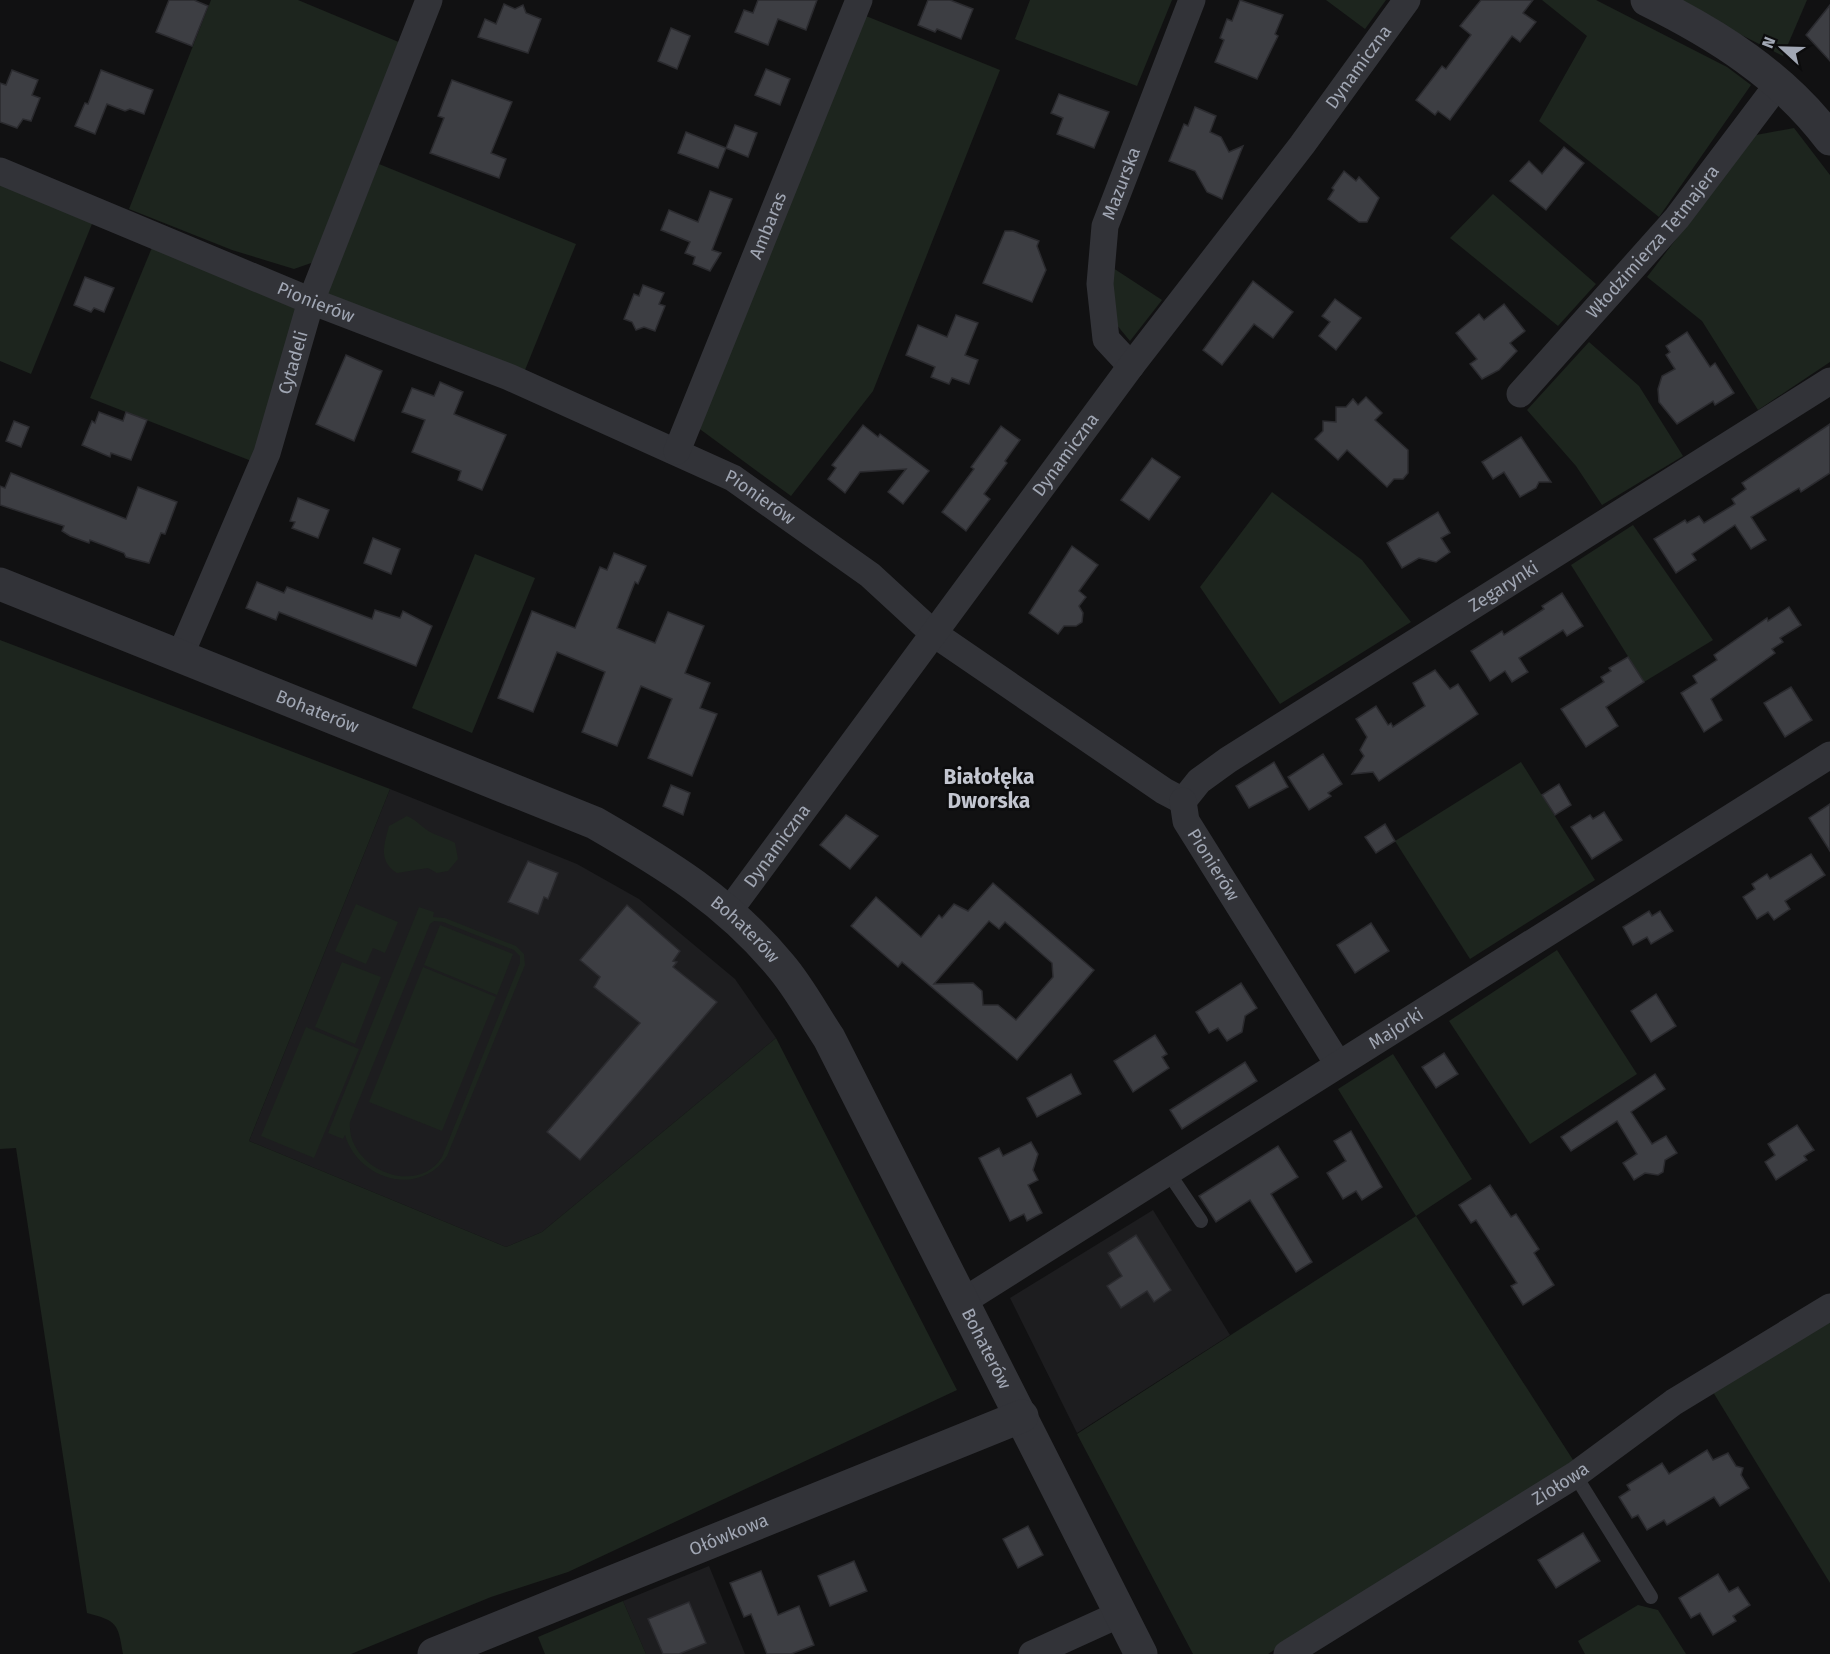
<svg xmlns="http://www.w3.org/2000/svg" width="1830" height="1654" viewBox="0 0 1830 1654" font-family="'Fira Sans',sans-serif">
<rect width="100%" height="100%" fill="#111112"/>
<g fill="#1d1d1f">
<polygon points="390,789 577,864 639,899 735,979 776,1038 542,1232 506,1247 249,1141"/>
<polygon points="1153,1210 1230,1335 1077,1433 1010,1298"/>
<polygon points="709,1566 745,1654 646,1654 623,1601"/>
</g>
<g fill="#1d251e" fill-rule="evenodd">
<polygon points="211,0 298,0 401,43 314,262 294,269 232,250 129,209"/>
<polygon points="1030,0 1172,0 1137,86 1015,39"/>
<polygon points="1326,0 1386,0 1365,29"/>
<polygon points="1542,0 1596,0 1727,67 1751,85 1659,217 1539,121 1587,36"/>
<polygon points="1672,0 1807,0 1783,56"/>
<polygon points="861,14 1000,70 873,391 791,496 697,427"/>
<polygon points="1794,128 1830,175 1830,362 1758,410 1702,321 1647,277 1756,135"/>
<polygon points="379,164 576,244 523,375 326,294"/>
<polygon points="0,182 94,219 31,374 0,361"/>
<polygon points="1493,194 1596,284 1558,326 1450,238"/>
<polygon points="153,245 300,305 254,462 90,398"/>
<polygon points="1110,266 1162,300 1130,341 1116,324"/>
<polygon points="1589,342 1639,386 1683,456 1602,505 1576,466 1527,410"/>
<polygon points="1272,492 1362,560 1411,622 1280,704 1200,587"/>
<polygon points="1633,525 1713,640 1644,682 1571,565"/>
<polygon points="475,554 535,578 472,733 412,708"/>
<path d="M0 640 390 789 249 1141 506 1247 542 1232 776 1038 957 1390 568 1572 491 1597 351 1654H123C118 1623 117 1621 87 1613L16 1148 0 1149Z"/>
<polygon points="1521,762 1595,880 1470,959 1395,841"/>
<path d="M407 816C417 820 422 828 432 833 440 837 447 838 455 843L458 859 448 871 437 873 428 868 397 873C378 861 384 845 389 826Z"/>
<polygon points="356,904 398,922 385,953 373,948 366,964 335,951"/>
<path d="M419 907 434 912 433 917 445 918 516 946 524 954 525 965 447 1156C420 1198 358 1180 345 1135L343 1139 328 1133ZM434 921 443 922 514 950 520 956V963L442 1157C417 1198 346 1168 350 1122L430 924Z"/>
<polygon points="440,925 513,954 497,995 424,965"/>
<polygon points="1557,950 1637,1074 1530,1144 1449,1021"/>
<polygon points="342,962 381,977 355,1044 315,1027"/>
<polygon points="423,967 496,997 442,1131 369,1102"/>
<polygon points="306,1027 359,1049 314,1158 261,1136"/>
<polygon points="1393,1054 1472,1179 1416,1216 1575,1463 1268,1654 1193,1654 1077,1434 1416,1216 1338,1089"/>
<polygon points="1830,1321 1830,1583 1713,1392"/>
<polygon points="623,1601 646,1654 545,1654 538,1637"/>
<polygon points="1638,1605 1658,1610 1686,1654 1585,1654 1578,1641"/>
</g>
<g fill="#3d3e43" stroke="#2b2b2f" stroke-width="1.5" fill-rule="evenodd">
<polygon points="169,0 194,0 208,6 192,46 156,32"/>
<polygon points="758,0 817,0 806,30 778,19 768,45 735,32 744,10 753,13"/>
<polygon points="928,0 950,0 973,9 961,39 937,29 935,32 918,25"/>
<polygon points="1240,0 1283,15 1275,34 1278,36 1257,79 1215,62 1224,40 1220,38 1227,19 1232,21"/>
<polygon points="1481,0 1533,0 1523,13 1536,22 1520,42 1512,36 1450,120 1438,111 1435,115 1416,100 1442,66 1446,69 1471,35 1460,26"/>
<polygon points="504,4 515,9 523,5 526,13 541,19 528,53 478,37 485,19 496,24"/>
<polygon points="1830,5 1830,61 1806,35"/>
<polygon points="671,28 690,36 677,69 658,61"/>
<polygon points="766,69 790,79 780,105 755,95"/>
<polygon points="12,70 38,80 32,95 40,98 31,121 23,119 17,128 0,122 0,83 6,85"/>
<polygon points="101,70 153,90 144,114 130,109 125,111 107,104 95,134 75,126 85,103 88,104"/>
<polygon points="452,80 512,102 491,153 506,159 499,178 430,153 444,118 438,116"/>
<polygon points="1059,94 1109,112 1094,148 1057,134 1063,118 1051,113"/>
<polygon points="1195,107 1216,116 1210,132 1221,137 1229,152 1243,146 1222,199 1207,192 1195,171 1169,161 1184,124 1188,126"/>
<polygon points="735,125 757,133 748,157 726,148"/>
<polygon points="686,132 726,148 718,168 678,153"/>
<polygon points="1564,147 1584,163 1546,210 1510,181 1529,161 1542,174"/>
<polygon points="1344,171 1356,181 1359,177 1379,198 1367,222 1359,222 1328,199 1334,190 1332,188"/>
<polygon points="710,191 732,199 712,250 721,253 710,271 693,264 695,257 685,253 690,242 661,230 669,210 698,222"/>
<polygon points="1005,231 1013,231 1039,241 1037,246 1046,270 1032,302 983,283"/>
<polygon points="85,277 114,288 104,312 94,308 91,312 74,305"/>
<polygon points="1253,281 1293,312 1273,338 1254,324 1222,365 1203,350"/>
<polygon points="643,285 664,293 659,304 665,306 655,331 644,327 636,330 632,322 624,319 634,294 639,296"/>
<polygon points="1335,299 1361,318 1336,350 1319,336 1330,322 1322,316"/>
<polygon points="1504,304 1525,331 1510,343 1517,351 1499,370 1482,379 1470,364 1477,359 1456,333 1479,314 1484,320"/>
<polygon points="956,315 978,323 965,355 978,360 969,384 952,378 949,384 931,377 935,367 906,355 918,325 947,337"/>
<polygon points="1687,332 1710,367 1715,363 1734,393 1715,405 1713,401 1677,424 1659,402 1658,389 1662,376 1675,369 1666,355 1670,352 1666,346"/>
<polygon points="346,355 382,371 354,441 316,424"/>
<polygon points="440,382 463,392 454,414 506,435 482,490 458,480 461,471 412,452 425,420 402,412 412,388 434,396"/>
<polygon points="1366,397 1382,413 1375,420 1408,450 1408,473 1403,479 1394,479 1387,487 1347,450 1338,460 1315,439 1323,431 1323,421 1336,422 1336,407 1346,407 1353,399 1358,405"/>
<polygon points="99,412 123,421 126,412 147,420 131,460 111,453 110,457 82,445 92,421 95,423"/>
<polygon points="14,421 29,427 21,447 6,441"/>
<polygon points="1830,424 1830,473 1801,492 1799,488 1751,517 1766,540 1751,549 1735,525 1692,554 1696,560 1676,573 1654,539 1685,520 1687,523 1699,516 1704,523 1735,504 1732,499 1746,489 1742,483"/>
<polygon points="863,425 878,437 880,434 929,471 903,504 888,492 906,469 860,472 845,493 828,479 836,468 832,465"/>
<polygon points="1001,426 1020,440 1005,461 1007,463 984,494 990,499 966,531 942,512 974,469 971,467"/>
<polygon points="1521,437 1551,482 1539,482 1536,488 1520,497 1504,472 1493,479 1482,462"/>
<polygon points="1152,458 1180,477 1149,520 1121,500"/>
<polygon points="11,473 126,519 138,487 177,502 165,534 161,533 149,563 126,557 124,553 90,540 89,543 70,536 62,531 64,526 0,505 0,486 5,488"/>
<polygon points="298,498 329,510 318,538 292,528 295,522 290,521"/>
<polygon points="1438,512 1450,533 1441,538 1450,552 1436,562 1419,558 1402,568 1387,543"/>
<polygon points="373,538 400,549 391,574 364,563"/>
<polygon points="1072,546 1098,565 1079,591 1086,597 1079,606 1083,613 1082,622 1076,626 1064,626 1058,634 1029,613"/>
<polygon points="614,553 646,566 638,584 635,582 617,628 655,643 668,612 704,626 685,673 710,683 700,708 717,714 692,776 648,758 672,699 641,686 617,746 582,732 605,672 557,652 533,712 498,698 532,611 575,628 600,567 607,570"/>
<polygon points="257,582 284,593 287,587 372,619 375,610 400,618 403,611 432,626 416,666 279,612 276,620 246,608"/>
<polygon points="1562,593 1583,626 1567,636 1563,630 1519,658 1528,672 1512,682 1505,671 1490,681 1471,651 1502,631 1504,635 1544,609 1542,606"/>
<polygon points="1789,607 1801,625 1780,638 1783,642 1772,649 1775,653 1711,699 1722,720 1704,732 1681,693 1697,683 1693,676 1717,660 1714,655 1767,618 1768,621"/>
<polygon points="1628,657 1644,682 1606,707 1618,726 1586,747 1561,709 1604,682 1601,677 1611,671 1609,668"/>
<polygon points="1435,670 1450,689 1458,684 1478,714 1379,781 1373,772 1352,774 1364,756 1360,750 1367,737 1356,719 1376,706 1388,725 1391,723 1393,727 1425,706 1413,683"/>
<polygon points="1791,687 1812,720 1785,737 1764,703"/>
<polygon points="1323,754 1342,784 1328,793 1331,796 1309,810 1288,777"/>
<polygon points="1274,762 1288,787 1249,808 1236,786"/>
<polygon points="1559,784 1571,805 1555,815 1542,795"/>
<polygon points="671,785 690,793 683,815 663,806"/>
<polygon points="1830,804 1830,851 1809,818"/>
<polygon points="1604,812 1622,840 1592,859 1571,827 1590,815 1593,819"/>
<polygon points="846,815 878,836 850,869 820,845"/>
<polygon points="1385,824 1395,841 1376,853 1365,837"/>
<polygon points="1811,854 1825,875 1785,901 1790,909 1774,920 1768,912 1757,919 1743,897 1755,889 1752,884 1767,874 1770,879"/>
<polygon points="528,861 558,873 548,899 544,897 538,914 508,902"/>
<path d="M993 883 1094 970 1017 1060 902 962 898 967 851 926 876 897 921 937 939 915 942 918 954 904 968 911ZM989 921 999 929 1005 922 1052 963 1053 977 1016 1020 998 1005H983L982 991 973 983 934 984Z"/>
<polygon points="627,905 680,951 673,961 677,962 673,967 717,1002 580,1160 547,1132 640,1023 594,987 600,977 580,960"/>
<polygon points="1649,911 1652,916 1660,911 1673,931 1651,944 1647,937 1633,945 1623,927"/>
<polygon points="1371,923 1389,951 1355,973 1337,945"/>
<polygon points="1241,983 1257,1008 1245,1016 1242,1032 1227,1041 1218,1028 1209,1033 1196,1012"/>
<polygon points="1656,994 1676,1026 1651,1042 1631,1011"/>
<polygon points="1155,1035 1167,1054 1162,1057 1169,1068 1133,1092 1114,1061"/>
<polygon points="1444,1053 1458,1074 1436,1088 1422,1067"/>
<polygon points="1245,1062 1257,1081 1182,1129 1170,1110"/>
<polygon points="1071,1074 1081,1094 1037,1117 1027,1098"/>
<polygon points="1655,1074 1665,1089 1631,1112 1652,1144 1666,1136 1677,1153 1665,1160 1663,1172 1658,1175 1645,1173 1634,1180 1623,1163 1637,1154 1617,1121 1571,1151 1561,1137"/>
<polygon points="1797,1125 1814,1150 1804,1156 1807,1160 1776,1180 1765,1162 1775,1155 1768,1144"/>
<polygon points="1351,1131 1382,1187 1362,1200 1356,1191 1343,1199 1327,1173 1346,1161 1334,1141"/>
<polygon points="1031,1142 1038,1154 1033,1170 1038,1180 1028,1185 1042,1213 1027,1221 1024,1214 1010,1221 979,1158 999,1148 1003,1156"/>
<polygon points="1278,1146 1298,1177 1271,1194 1312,1262 1296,1272 1250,1200 1216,1222 1199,1196"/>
<polygon points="1490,1185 1511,1217 1516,1214 1539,1249 1534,1253 1554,1285 1523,1305 1511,1286 1517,1283 1476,1220 1471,1223 1459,1205"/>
<polygon points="1136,1235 1171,1290 1154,1302 1147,1291 1121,1308 1107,1286 1122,1276 1108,1253"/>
<polygon points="1707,1450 1713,1460 1728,1453 1736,1466 1743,1468 1741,1475 1749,1488 1720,1506 1714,1497 1667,1525 1664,1520 1647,1530 1638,1515 1632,1518 1619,1497 1630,1490 1627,1485 1662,1463 1669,1474"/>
<polygon points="1028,1526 1043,1555 1018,1568 1003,1539"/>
<polygon points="1583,1533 1600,1561 1556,1588 1538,1560"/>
<polygon points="854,1561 867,1591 830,1606 818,1576"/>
<polygon points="761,1571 778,1615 799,1606 814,1645 791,1654 767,1654 751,1614 744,1617 730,1583"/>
<polygon points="1718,1574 1729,1592 1738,1587 1750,1605 1733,1616 1736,1621 1713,1635 1700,1613 1691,1618 1679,1598"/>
<polygon points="689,1602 706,1643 679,1654 663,1654 648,1619"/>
</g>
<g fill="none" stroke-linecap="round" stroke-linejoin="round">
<g stroke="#323338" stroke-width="14">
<polyline points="1168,1172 1201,1221"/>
<polyline points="1575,1475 1651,1597"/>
</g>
<g stroke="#323338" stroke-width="27">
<path id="s1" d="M0 171 311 301 509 377 733 478 870 575 933 633 1164 791 1183 801"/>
<path id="s2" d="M1131 366 1106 339 1100 284 1105 226 1192 0"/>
<path id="s3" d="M1520 394 1677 218 1779 83"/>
<path id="s4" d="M677 451 859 0"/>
<path id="s5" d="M180 656 267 453 311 301 429 0"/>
<path id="s6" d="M1183 801 1199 781 1228 760 1830 381"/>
<path id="s7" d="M1183 801 1186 821 1338 1064"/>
<path id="s8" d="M729 911 1131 366 1302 145 1407 0"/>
<path id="s9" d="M962 1302 1830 755"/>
<polyline points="1032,1654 1120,1614"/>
<path id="s10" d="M1287 1654 1575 1475 1674 1402 1830 1307"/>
</g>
<g stroke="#323338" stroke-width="33">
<path d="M1647 0C1716 34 1783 76 1830 139"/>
<path id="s11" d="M0 584 595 823C666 864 727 901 780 965 799 987 813 1014 829 1038L1141 1654"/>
<path id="s12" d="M434 1654 1022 1416"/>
</g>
</g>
<g text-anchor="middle" stroke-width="5" stroke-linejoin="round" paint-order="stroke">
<g font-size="18" fill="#a1a7b4" stroke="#0c0c0d">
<text dy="6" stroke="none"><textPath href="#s8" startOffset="1053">Dynamiczna</textPath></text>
<text dy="6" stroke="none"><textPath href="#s2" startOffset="196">Mazurska</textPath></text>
<text dy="6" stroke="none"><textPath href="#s4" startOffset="243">Ambaras</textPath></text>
<text dy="6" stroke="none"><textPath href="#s3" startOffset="202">Włodzimierza Tetmajera</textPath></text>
<text dy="6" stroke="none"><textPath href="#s1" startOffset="342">Pionierów</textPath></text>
<text dy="6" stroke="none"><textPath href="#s5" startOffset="315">Cytadeli</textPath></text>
<text dy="6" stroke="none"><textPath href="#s8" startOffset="567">Dynamiczna</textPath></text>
<text dy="6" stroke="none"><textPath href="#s1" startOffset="828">Pionierów</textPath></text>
<text dy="6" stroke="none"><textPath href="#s6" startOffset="387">Zegarynki</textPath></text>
<text dy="6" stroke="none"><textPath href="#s11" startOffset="342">Bohaterów</textPath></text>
<text dy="6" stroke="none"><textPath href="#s8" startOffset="81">Dynamiczna</textPath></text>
<text dy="6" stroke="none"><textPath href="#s7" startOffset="72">Pionierów</textPath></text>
<text dy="6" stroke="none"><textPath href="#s11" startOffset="826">Bohaterów</textPath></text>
<text dy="6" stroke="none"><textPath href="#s9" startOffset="513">Majorki</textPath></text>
<text dy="6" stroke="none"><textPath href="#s11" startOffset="1312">Bohaterów</textPath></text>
<text dy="6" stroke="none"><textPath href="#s10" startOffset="322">Ziołowa</textPath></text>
<text dy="6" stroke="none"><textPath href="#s12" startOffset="318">Ołówkowa</textPath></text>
</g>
<g font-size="21" font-weight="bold" fill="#c3c6d0" stroke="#0c0c0d">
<text x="989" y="784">Białołęka<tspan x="989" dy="24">Dworska</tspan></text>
</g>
</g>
<g transform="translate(1782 48) rotate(292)" stroke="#0c0c0d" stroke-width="4.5" paint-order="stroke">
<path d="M0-4.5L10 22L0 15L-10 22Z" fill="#a1a7b4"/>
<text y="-9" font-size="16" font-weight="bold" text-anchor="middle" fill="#a1a7b4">N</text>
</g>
</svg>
